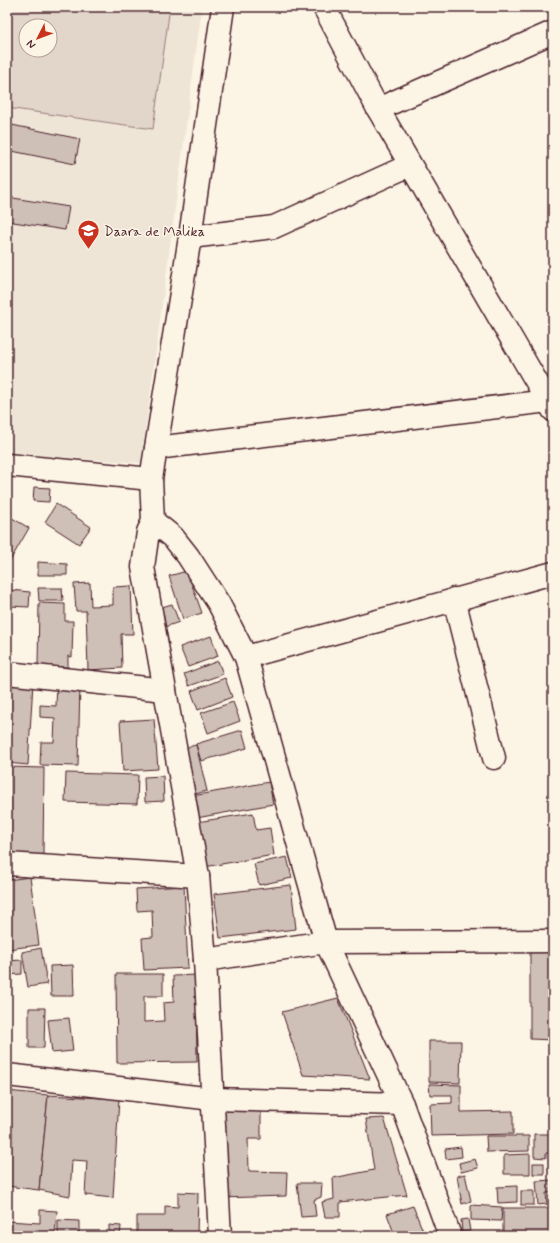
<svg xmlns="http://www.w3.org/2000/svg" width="560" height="1243" viewBox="0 0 560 1243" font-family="Mynerve,sans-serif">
<rect width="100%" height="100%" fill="#fcf5e5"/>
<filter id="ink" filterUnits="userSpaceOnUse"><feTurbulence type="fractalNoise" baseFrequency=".025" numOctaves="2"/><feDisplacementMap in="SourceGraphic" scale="8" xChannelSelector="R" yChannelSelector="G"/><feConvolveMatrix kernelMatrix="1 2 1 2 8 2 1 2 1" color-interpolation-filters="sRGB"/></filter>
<g filter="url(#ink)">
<path fill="#eee5d7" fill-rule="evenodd" d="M7 7H202L141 463 7 453ZM26 26H50V50H26Z"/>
<path fill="#e2d5ca" stroke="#967a7a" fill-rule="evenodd" d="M7 7H170L153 129 7 108ZM26 26H50V50H26Z"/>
<g fill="#cfc0b7" stroke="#4a1f2b">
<polygon points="7,124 80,139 75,164 7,150"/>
<polygon points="7,197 69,207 65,230 7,221"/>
<polygon points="34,487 50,488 49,502 33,501"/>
<polygon points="56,504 91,527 79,544 45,522"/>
<polygon points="7,515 29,528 7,566"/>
<polygon points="38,562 67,564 67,575 38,575"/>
<polygon points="187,571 202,613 183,619 169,576"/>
<polygon points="90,583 91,606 113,605 113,587 131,586 133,634 121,634 122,668 88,670 86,611 76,611 74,584"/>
<polygon points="38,588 62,588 63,601 39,601"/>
<polygon points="10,590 30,592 29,607 9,606"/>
<polygon points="39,603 65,604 65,621 73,621 72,657 68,656 68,667 38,666"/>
<polygon points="172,604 179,622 162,628 155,609"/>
<polygon points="211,636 218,656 188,667 180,647"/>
<polygon points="218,661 223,674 189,686 184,674"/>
<polygon points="225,678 232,697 198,710 191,691"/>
<polygon points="7,681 33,683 28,765 7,763"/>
<polygon points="57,684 80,685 78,766 40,765 41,742 54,742 55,718 40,717 40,705 56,706"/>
<polygon points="233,702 240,721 208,733 201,713"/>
<polygon points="154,719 158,769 123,771 120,721"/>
<polygon points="242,730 247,748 201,761 196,744"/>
<polygon points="196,745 207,791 187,796 176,750"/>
<polygon points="7,767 44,768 43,855 7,854"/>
<polygon points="66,773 138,775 137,804 65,802"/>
<polygon points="163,776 164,801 145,802 144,777"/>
<polygon points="269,782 273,804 191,819 187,797"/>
<polygon points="253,813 256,830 270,828 274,855 204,867 197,822"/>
<polygon points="287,857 292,878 259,885 254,864"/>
<polygon points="30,877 39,945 8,949 7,880"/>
<polygon points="291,885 296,929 220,938 214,894"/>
<polygon points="184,886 188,968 144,970 142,938 153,937 152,910 137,911 136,889"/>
<polygon points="530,947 553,947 553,1040 530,1039"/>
<polygon points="41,948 47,984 28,987 22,952"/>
<polygon points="22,960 22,974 7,975 7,961"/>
<polygon points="73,965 74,996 51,996 50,966"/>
<polygon points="116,974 163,974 163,996 144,996 144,1022 164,1021 163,1003 174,1002 173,976 196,975 197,1062 117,1063"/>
<polygon points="338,998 370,1079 303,1075 282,1012"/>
<polygon points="29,1008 45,1008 44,1048 29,1048"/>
<polygon points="69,1018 73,1051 52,1053 48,1020"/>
<polygon points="429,1041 461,1041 460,1083 429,1082"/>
<polygon points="429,1084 461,1085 461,1112 513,1111 513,1134 431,1136 430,1104 452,1103 452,1095 430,1095"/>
<polygon points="7,1091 48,1095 39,1190 7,1186"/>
<polygon points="48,1095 119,1099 113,1198 85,1195 87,1161 72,1160 70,1196 39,1190"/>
<polygon points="223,1111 261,1111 261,1139 248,1139 249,1171 287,1172 286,1196 220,1198"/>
<polygon points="384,1118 407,1195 340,1202 340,1217 325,1217 322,1202 334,1199 333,1178 374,1170 366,1119"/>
<polygon points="534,1134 550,1134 550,1153 546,1153 546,1158 534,1157"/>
<polygon points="486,1136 529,1136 529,1151 487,1152"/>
<polygon points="461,1147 462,1157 446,1159 445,1149"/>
<polygon points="530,1154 530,1174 504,1174 504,1155"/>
<polygon points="475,1159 478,1168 461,1172 459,1163"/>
<rect x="533" y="1163" width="11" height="11"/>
<polygon points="465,1174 471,1201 462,1204 457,1176"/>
<polygon points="552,1180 553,1193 546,1193 547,1204 538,1205 536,1181"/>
<polygon points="297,1183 322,1183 321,1197 314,1200 316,1216 301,1217"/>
<polygon points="517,1186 517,1202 498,1203 497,1187"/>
<rect x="521" y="1191" width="13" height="14"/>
<polygon points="178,1192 198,1193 197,1236 137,1236 137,1216 165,1216 165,1206 178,1207"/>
<polygon points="471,1205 502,1207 501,1221 471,1220"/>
<polygon points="413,1206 425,1236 395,1236 387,1214"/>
<rect x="503" y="1208" width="50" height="28"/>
<polygon points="40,1210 57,1211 55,1236 7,1236 7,1221 40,1223"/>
<polygon points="468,1219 470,1231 462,1232 461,1220"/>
<polygon points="58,1220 79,1221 79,1236 58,1236"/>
<polygon points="109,1225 121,1226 120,1236 109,1236"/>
</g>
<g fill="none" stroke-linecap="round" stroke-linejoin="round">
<defs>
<g id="street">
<polyline points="324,7 378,109 553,410"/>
<polyline points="378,109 553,32"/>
<polyline points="190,237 274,227 410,165"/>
<polyline points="156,448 548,401"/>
<polyline points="7,465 151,479"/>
<polyline points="153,521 173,537 188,556 219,604 246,657 326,942 205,960"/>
<polyline points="454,599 494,758"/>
<polyline points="246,657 553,573"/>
<polyline points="7,673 165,690"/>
<polyline points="7,864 198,876"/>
<polyline points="7,1075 213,1099 402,1104"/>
<polyline points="220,1236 205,960 198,876 143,567 148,532 153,521 151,479 190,237 223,7"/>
<polyline points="450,1236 402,1104 326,942 553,941"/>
</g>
</defs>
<use href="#street" stroke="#4a1f2b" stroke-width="25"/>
<use href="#street" stroke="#fcf5e5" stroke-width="22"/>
</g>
</g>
<defs>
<symbol id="school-pin" viewBox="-11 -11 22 30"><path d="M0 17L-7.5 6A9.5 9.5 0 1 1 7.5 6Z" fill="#c8321e" stroke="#fcf5e5"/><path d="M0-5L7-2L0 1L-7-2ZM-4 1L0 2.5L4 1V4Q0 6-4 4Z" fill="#fff"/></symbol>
</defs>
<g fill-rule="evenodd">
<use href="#school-pin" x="76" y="218" width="25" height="34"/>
</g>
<g text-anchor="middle" stroke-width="3" stroke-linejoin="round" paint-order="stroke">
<g font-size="14" fill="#4a1f2b" stroke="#fcf5e5" text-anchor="start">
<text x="104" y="236">Daara de Malika</text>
</g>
</g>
<rect width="560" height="1243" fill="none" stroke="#fcf5e5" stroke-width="24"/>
<rect x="12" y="12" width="536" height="1219" fill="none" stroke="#4a1f2b" stroke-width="1.5" filter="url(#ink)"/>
<g transform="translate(38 38) rotate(228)"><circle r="19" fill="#fcf5e5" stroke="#b59f9b"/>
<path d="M0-3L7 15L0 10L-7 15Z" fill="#c8321e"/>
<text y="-6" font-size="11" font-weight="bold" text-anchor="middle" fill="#4a1f2b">N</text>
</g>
</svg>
